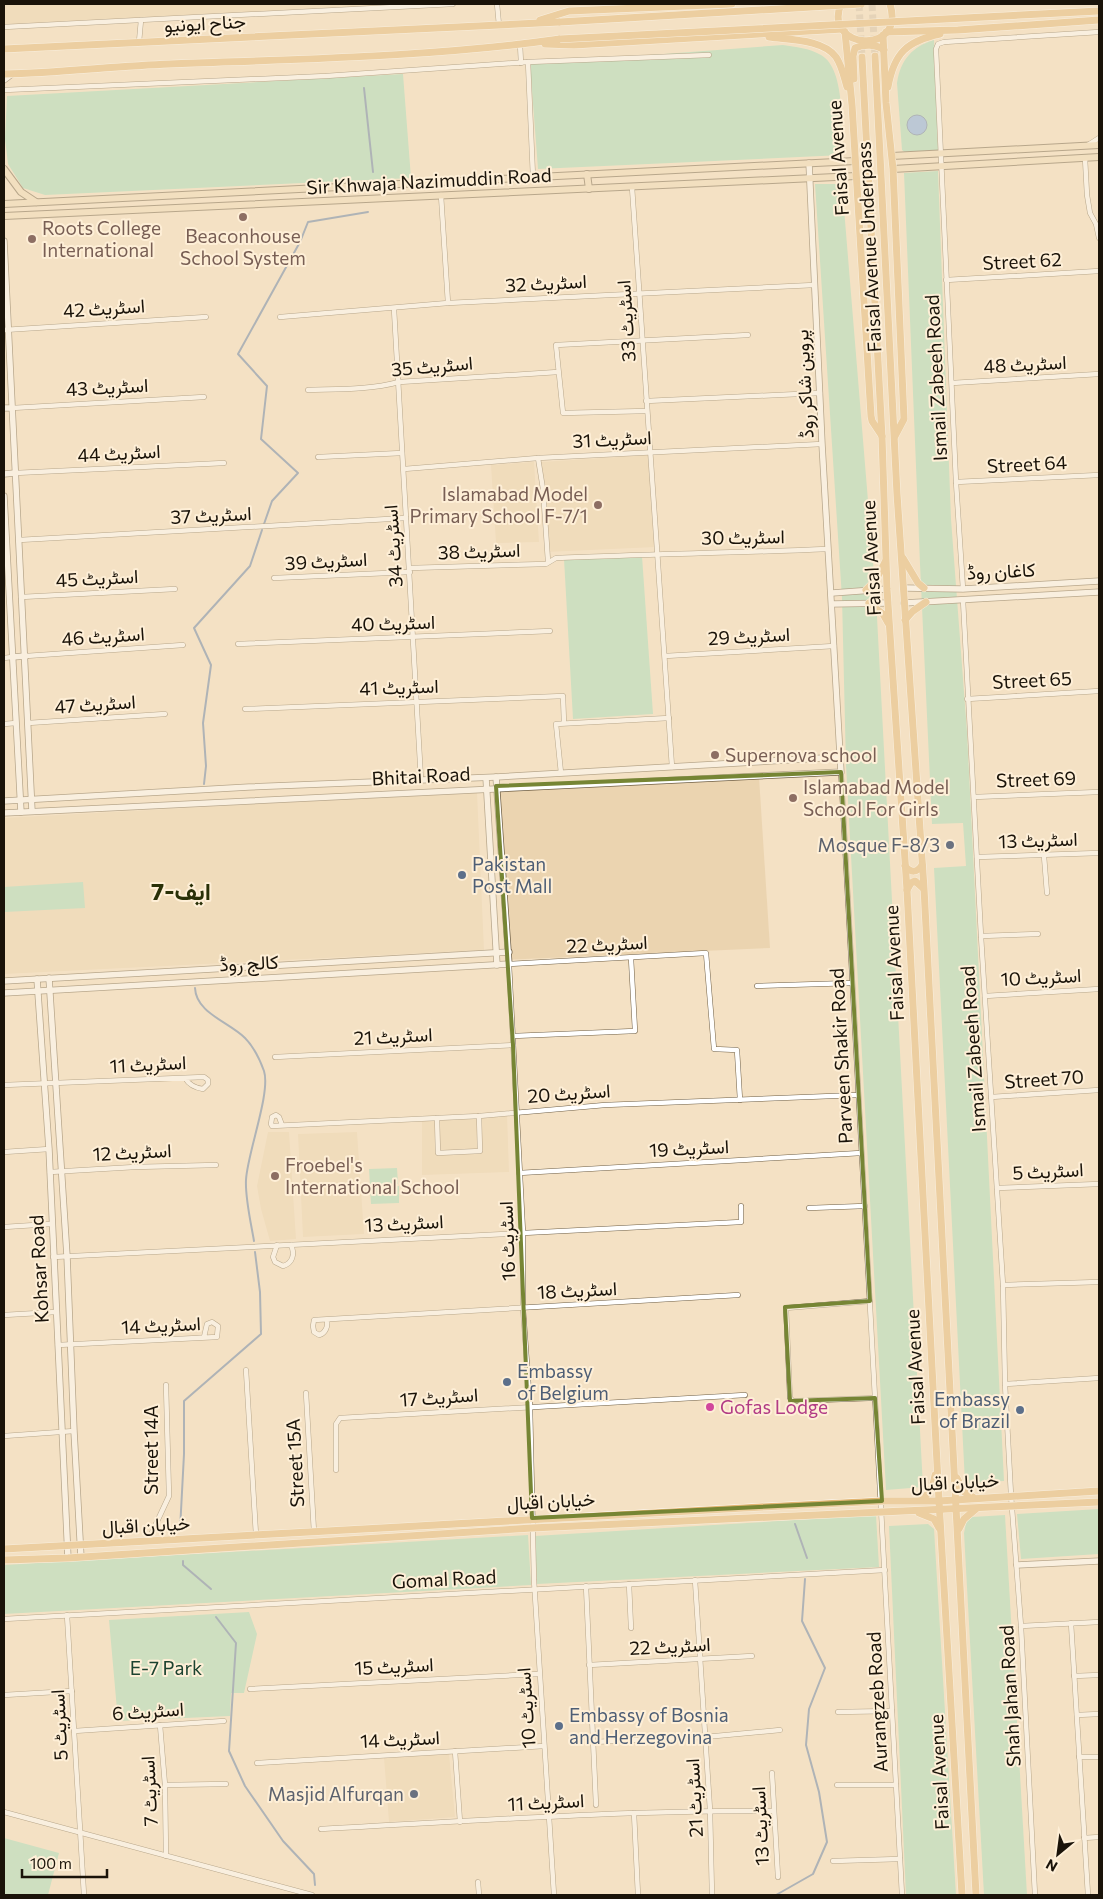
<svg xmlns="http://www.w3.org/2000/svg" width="1103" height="1899" viewBox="0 0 1103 1899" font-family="Commissioner,Vazirmatn,sans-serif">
<rect width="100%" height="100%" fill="#f4e1c4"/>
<g fill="#ebd4b0">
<polygon points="4,4 452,4 4,27"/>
<polygon points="649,455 656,547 546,552 541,462"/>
<polygon points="534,462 539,542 496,543 491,465"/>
<polygon points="759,777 770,948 505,960 496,791"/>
<polygon points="477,792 484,950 4,974 4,818"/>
<polygon points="513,1111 507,1113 509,1172 422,1175 422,1118"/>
<polygon points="268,1132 289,1132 296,1239 270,1241 261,1209 257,1186"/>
<polygon points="357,1132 364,1234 303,1237 298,1134"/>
<polygon points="449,1754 455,1817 389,1822 384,1758"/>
</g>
<g fill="#9fdcbb">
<path d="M934 40 938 152 906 153 902 150 897 83C900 60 913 46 934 40Z"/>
<path d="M783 45C796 47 809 48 821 55 846 69 841 130 843 155L538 169 530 64Z"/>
<polygon points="403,74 411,178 45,195 23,188 8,164 5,139 7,96"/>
<polygon points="938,171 951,519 967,732 1004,1481 965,1483 934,868 966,866 963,823 932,824 920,564 904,173"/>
<polygon points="815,184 842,184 876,598 923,1487 886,1490 846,765 842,598"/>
<polygon points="642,556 653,714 573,719 564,559"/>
<polygon points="83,882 85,908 4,912 4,887"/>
<polygon points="397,1168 398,1184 370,1186 369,1169"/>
<polygon points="399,1186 399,1203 371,1204 370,1188"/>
<polygon points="1099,1509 1099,1554 1021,1559 1017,1514"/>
<polygon points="876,1515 879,1567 537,1584 535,1536"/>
<polygon points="1005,1515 1027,1895 984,1895 964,1533 966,1523 972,1517"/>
<polygon points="928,1524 934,1529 956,1895 906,1895 889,1526"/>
<polygon points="528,1535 531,1585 4,1614 4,1565"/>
<polygon points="249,1612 257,1634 244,1693 231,1693 230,1716 118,1721 109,1620"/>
<polygon points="4,1838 59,1853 48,1895 4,1895"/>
</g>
<circle fill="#78a8e8" stroke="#5c7ba5" cx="917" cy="125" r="10"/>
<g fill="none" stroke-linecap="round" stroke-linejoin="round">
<g stroke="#5c7ba5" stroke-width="2">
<polyline points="364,88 373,172"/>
<polyline points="264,524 272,501 298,473 261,439 267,386 238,354 300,242 308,222 368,212"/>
<polyline points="204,784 206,766 203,723 211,665 194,628 250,566 262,530"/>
<path d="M195 988C196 1013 229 1022 245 1038 253 1046 260 1060 264 1071 271 1093 247 1154 246 1180 245 1198 251 1223 254 1241"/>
<polyline points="795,1524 807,1558"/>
<polyline points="180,1530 184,1454 184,1401 261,1334 260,1292 255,1252"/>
<polyline points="183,1561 183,1565 211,1589"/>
<polyline points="216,1617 236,1643 229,1751 245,1786 283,1841 314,1874 315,1885"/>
<polyline points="776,1895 813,1874 827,1842 819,1792 806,1745 809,1709 825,1668 802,1621 805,1579"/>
</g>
<g stroke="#d3c2a8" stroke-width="7" stroke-dasharray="7 3.5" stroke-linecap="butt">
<polyline points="859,4 862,57"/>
<polyline points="872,4 875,56"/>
</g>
<defs>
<g id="minor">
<polyline points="497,4 499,25"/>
<polyline points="4,27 453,4"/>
<polyline points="139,42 141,20"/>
<polyline points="520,44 521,63"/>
<polyline points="528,62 533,177"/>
<polyline points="4,90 326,76 528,62 709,55"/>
<polyline points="1088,145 1099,138"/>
<polyline points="1085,158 1087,195 1090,213 1096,224 1099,238"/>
<polyline points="632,187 672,767"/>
<polyline points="441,195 448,303"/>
<polyline points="946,280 1099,271"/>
<polyline points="394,309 421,780"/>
<polyline points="280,317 448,303 814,285"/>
<polyline points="4,330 206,317"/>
<polyline points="952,383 1099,374"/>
<path d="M308 390C339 389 369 390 399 382L558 372"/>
<polyline points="646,401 820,393"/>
<polyline points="12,408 204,397"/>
<polyline points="646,411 563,413 556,345 748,335"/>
<polyline points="318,457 402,453"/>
<polyline points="538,458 543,489 548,561"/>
<polyline points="404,469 538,458 822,444"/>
<polyline points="15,473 224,463"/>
<polyline points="956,482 1099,475"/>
<polyline points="19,540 406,518"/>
<path d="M410 568 546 564 556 558C647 554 737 553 828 549"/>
<polyline points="274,578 410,572"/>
<polyline points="963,589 956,482 936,49 938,44 944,42 1099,32"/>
<polyline points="21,597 175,589"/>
<polyline points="963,600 981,936 1003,1285 1005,1384 1011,1495 1021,1626 1035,1895"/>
<polyline points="238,644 550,631"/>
<polyline points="26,656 183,645"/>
<polyline points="665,656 834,646"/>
<polyline points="4,658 12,657"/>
<polyline points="967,699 1099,691"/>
<polyline points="245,709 563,696 564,723"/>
<polyline points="28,723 165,714"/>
<polyline points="4,724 16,723"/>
<polyline points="841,772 902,1895"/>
<polyline points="561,773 556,724 669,718"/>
<polyline points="974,797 1099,792"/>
<polyline points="1044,856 1047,893"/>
<polyline points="977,857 1099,853"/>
<polyline points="981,936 1038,934"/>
<polyline points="757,986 852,983"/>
<polyline points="985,996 1099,989"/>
<polyline points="513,1036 635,1031 631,958"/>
<polyline points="275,1057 513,1045"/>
<path d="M4 1085 204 1077 208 1080V1084L203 1089C196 1088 189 1085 185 1078"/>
<polyline points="991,1097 1099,1090"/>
<polyline points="437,1118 438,1153 480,1151 479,1116"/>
<polyline points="282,1125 279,1117 276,1115 272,1117 271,1124 272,1126 479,1116 605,1105 858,1095"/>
<polyline points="4,1152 49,1149"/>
<polyline points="50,1172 135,1167 216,1165"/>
<polyline points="519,1173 861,1153"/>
<polyline points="997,1188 1099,1184"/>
<polyline points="809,1208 865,1206"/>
<polyline points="4,1227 51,1224"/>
<path d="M277 1245 273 1257 275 1262 283 1266C293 1263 295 1254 291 1245"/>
<polyline points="53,1257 741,1222 741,1206"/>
<polyline points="1003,1285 1099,1282"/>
<polyline points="870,1301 786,1308 790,1398 793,1401 875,1398"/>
<polyline points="4,1315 56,1312"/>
<path d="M327 1320C328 1326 326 1333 319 1335L314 1332 313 1326 314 1320 738 1295"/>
<polyline points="58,1345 217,1337 218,1326 212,1322 207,1324 204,1337"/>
<polyline points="246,1370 256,1535"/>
<polyline points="1005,1384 1099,1378"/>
<polyline points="306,1393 314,1532"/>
<polyline points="4,1436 74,1431"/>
<polyline points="336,1470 336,1424 340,1418 745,1395"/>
<polyline points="148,1541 169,1496 166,1385"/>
<polyline points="695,1580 710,1810 712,1895"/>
<polyline points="629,1584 631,1628"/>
<polyline points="586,1586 596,1805"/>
<polyline points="67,1615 84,1895"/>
<polyline points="4,1619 885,1570"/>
<polyline points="1071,1623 1088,1895"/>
<polyline points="1021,1626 1099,1622"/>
<polyline points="589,1665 752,1656"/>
<polyline points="1074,1676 1099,1675"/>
<polyline points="250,1689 539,1674"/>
<polyline points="4,1695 72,1691"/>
<polyline points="838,1712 892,1711"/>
<polyline points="1077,1715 1099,1714"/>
<polyline points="160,1725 165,1785 166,1856"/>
<polyline points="74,1731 224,1721"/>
<polyline points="593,1742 705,1737 780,1730"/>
<polyline points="455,1751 460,1822"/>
<polyline points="1079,1757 1099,1757"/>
<polyline points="257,1763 544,1746"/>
<polyline points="772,1773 778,1877"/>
<polyline points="165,1785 226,1784"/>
<polyline points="837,1785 896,1785"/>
<polyline points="4,1812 312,1895"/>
<polyline points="634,1813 638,1895"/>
<path d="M321 1829C471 1821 623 1810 773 1811"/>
<polyline points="1084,1838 1099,1837"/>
<polyline points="833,1861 900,1859"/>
<polyline points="478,1882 479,1895"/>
<polyline points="554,1895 534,1580 530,1406 523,1308 523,1232 509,964 706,953 714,1049 737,1050 740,1100"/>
</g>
<g id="tertiary">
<polyline points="4,80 12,74"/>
<polyline points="4,241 32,811"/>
<polyline points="4,408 12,408"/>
<polyline points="4,474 15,473"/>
<polyline points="4,496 21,812"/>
<polyline points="904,588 963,589 1099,581"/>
<polyline points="832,593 887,589"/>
<polyline points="904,603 1099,592"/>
<polyline points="832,604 888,603"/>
<polyline points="12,657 26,656"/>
<polyline points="486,778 497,965"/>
<polyline points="4,801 249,787 496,777 840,757"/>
<path d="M4 813C283 797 562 784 841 772L822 444 809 163"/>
<polyline points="49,978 67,1256 74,1431 81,1557"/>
<polyline points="37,979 49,1149 68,1558"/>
<polyline points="4,981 509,952"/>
<polyline points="4,993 509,964 496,777"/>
<polyline points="1017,1565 1099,1561"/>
</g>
<g id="secondary">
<polyline points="892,156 1099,145"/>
<polyline points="4,169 21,192 36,202"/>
<polyline points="893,169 1099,157"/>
<polyline points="587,174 589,189"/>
<polyline points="4,204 855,161"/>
<polyline points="4,216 856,176"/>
</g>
<g id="primary">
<path d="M841 4C822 49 906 57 890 4"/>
<polyline points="540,20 569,11 732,4"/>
<polyline points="845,32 852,105 871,416 872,421 882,436"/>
<polyline points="886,32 958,30 1099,20"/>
<polyline points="883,35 886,103 893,169 904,419 895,436"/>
<path d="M769 37C789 40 823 39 836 57 842 66 844 77 847 87"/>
<polyline points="545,44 574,45 843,29"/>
<polyline points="4,49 560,22"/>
<polyline points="875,56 897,494 924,888 976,1895"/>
<polyline points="862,57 882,437 887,589 907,890 939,1501 962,1895"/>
<path d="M4 74C59 73 115 66 170 64 300 59 432 57 560 39"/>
<path d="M854 79 853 56 855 48C864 44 876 44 884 50"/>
<path d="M888 87C894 53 907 41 940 34"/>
<polyline points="903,558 918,583 924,588"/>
<polyline points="866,590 876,580 885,562"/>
<polyline points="869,603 883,614 888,623"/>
<polyline points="905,620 913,611 926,602"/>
<path d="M905 866C911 873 917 873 922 865"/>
<polyline points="907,890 911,883 915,881 923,888"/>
<polyline points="957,1478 964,1492 973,1497"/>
<path d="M918 1500C930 1496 933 1487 935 1475"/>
<polyline points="919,1513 934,1519 939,1528"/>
<polyline points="959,1529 964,1519 976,1509"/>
<path d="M4 1549C296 1533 589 1515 882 1501H939L1099 1491"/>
<polyline points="4,1560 68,1558 532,1528 1099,1502"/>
</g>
</defs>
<use href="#minor" stroke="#6f5f45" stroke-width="5.5"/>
<use href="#tertiary" stroke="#6f5f45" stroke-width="7"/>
<use href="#secondary" stroke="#6f5f45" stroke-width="8"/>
<use href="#primary" stroke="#fff" stroke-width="8"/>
<use href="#minor" stroke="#fff" stroke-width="4.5"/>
<use href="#tertiary" stroke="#fff" stroke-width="5.5"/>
<use href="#secondary" stroke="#f0dbb9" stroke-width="6"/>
<use href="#primary" stroke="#e2b673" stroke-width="7"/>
<defs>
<g id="primary-bridge">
<polyline points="560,22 861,4"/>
<polyline points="560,39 1099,11"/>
</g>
</defs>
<use href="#primary-bridge" stroke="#fff" stroke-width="8" stroke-linecap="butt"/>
<use href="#primary-bridge" stroke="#e2b673" stroke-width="7"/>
</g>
<path d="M0 0H1103V1899H0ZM841 772 870 1301 785 1307 790 1401 875 1398 882 1501 532 1518 513 1045 496 786Z" fill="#f4e1c4" fill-opacity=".55" fill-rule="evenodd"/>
<path fill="none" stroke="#768534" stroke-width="4" stroke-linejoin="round" d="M841 772 870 1301 785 1307 790 1401 875 1398 882 1501 532 1518 513 1045 496 786Z"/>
<g fill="#8d6e63" stroke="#feefd7" stroke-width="2">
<circle cx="243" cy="217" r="5"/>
<circle cx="32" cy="239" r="5"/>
<circle cx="598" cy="505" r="5"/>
<circle cx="715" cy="755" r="5"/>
<circle cx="793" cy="798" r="5"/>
<circle cx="275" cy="1176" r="5"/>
</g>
<g fill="#6b7280" stroke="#feefd7" stroke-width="2">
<circle cx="950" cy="845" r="5"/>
<circle cx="414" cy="1794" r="5"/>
</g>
<g fill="#5c6f8a" stroke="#feefd7" stroke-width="2">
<circle cx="462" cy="875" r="5"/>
<circle cx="507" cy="1382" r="5"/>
<circle cx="1020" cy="1410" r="5"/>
<circle cx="559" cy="1726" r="5"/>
</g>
<circle fill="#d1479c" stroke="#feefd7" stroke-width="2" cx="710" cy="1407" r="5"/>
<g text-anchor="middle" stroke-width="4" stroke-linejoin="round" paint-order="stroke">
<g font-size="19" fill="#1a1309" stroke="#feefd7">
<text transform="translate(205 23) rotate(-3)" y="7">جناح ایونیو</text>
<text transform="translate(838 158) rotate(-94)" y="7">Faisal Avenue</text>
<text transform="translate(429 181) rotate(-3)" y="7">Sir Khwaja Nazimuddin Road</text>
<text transform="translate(869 247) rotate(-93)" y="7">Faisal Avenue Underpass</text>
<text transform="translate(1022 261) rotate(-3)" y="7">Street 62</text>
<text transform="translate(546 283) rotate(-3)" y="7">اسٹریٹ 32</text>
<text transform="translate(104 308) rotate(-4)" y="7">اسٹریٹ 42</text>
<text transform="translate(626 321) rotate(-94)" y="7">اسٹریٹ 33</text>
<text transform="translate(1025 364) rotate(-3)" y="7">اسٹریٹ 48</text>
<text transform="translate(432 366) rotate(-5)" y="7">اسٹریٹ 35</text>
<text transform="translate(936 378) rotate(-93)" y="7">Ismail Zabeeh Road</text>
<text transform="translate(804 384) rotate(-93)" y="7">پروین شاکر روڈ</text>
<text transform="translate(107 387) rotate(-3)" y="7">اسٹریٹ 43</text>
<text transform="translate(612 439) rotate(-3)" y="7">اسٹریٹ 31</text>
<text transform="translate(119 453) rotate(-3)" y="7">اسٹریٹ 44</text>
<text transform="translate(1027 464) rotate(-3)" y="7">Street 64</text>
<text transform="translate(211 515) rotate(-3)" y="7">اسٹریٹ 37</text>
<text transform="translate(743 537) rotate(-1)" y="7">اسٹریٹ 30</text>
<text transform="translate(393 546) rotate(-94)" y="7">اسٹریٹ 34</text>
<text transform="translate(479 551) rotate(-2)" y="7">اسٹریٹ 38</text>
<text transform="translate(871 558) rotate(-93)" y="7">Faisal Avenue</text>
<text transform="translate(326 561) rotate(-3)" y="7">اسٹریٹ 39</text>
<text transform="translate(1001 571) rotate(-3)" y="7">کاغان روڈ</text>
<text transform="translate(97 578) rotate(-3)" y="7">اسٹریٹ 45</text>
<text transform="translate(393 623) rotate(-2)" y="7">اسٹریٹ 40</text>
<text transform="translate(103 636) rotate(-4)" y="7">اسٹریٹ 46</text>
<text transform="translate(749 636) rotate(-3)" y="7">اسٹریٹ 29</text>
<text transform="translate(1032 680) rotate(-3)" y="7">Street 65</text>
<text transform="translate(399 687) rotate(-2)" y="7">اسٹریٹ 41</text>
<text transform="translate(95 704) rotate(-4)" y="7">اسٹریٹ 47</text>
<text transform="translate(421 776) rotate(-3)" y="7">Bhitai Road</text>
<text transform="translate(1036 779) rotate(-2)" y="7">Street 69</text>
<text transform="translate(1038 840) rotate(-2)" y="7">اسٹریٹ 13</text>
<text transform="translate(607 944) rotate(-3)" y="7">اسٹریٹ 22</text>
<text transform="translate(249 963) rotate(-3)" y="7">کالج روڈ</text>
<text transform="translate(894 963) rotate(-93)" y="7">Faisal Avenue</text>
<text transform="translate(1041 977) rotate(-3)" y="7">اسٹریٹ 10</text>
<text transform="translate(393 1036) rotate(-3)" y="7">اسٹریٹ 21</text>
<text transform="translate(973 1049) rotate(-94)" y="7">Ismail Zabeeh Road</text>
<text transform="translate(841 1056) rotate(-93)" y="7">Parveen Shakir Road</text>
<text transform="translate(148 1064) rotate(-3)" y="7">اسٹریٹ 11</text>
<text transform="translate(1044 1079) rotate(-4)" y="7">Street 70</text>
<text transform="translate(569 1093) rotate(-4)" y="7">اسٹریٹ 20</text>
<text transform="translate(689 1148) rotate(-3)" y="7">اسٹریٹ 19</text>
<text transform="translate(132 1152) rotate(-3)" y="7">اسٹریٹ 12</text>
<text transform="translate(1048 1171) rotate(-3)" y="7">اسٹریٹ 5</text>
<text transform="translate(404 1223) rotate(-3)" y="7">اسٹریٹ 13</text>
<text transform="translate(507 1241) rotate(-92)" y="7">اسٹریٹ 16</text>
<text transform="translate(39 1269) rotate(-93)" y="7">Kohsar Road</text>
<text transform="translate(577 1290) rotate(-3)" y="7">اسٹریٹ 18</text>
<text transform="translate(161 1325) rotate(-3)" y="7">اسٹریٹ 14</text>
<text transform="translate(915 1367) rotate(-93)" y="7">Faisal Avenue</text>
<text transform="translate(439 1397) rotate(-4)" y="7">اسٹریٹ 17</text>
<text transform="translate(151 1450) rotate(-90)" y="7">Street 14A</text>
<text transform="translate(295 1463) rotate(-93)" y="7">Street 15A</text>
<text transform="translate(955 1482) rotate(-3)" y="7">خیابان اقبال</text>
<text transform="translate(551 1501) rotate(-3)" y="7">خیابان اقبال</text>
<text transform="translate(146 1525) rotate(-3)" y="7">خیابان اقبال</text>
<text transform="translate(444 1579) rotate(-3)" y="7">Gomal Road</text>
<text transform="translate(670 1646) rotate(-3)" y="7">اسٹریٹ 22</text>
<text transform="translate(394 1666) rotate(-3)" y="7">اسٹریٹ 15</text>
<text transform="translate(1010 1696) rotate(-93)" y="7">Shah Jahan Road</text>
<text transform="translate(877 1702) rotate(-93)" y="7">Aurangzeb Road</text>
<text transform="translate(526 1708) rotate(-94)" y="7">اسٹریٹ 10</text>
<text transform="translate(148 1711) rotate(-4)" y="7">اسٹریٹ 6</text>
<text transform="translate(59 1725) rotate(-93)" y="7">اسٹریٹ 5</text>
<text transform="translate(400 1739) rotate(-3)" y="7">اسٹریٹ 14</text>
<text transform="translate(939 1772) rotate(-93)" y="7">Faisal Avenue</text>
<text transform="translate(149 1791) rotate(-93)" y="7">اسٹریٹ 7</text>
<text transform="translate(694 1798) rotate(-93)" y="7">اسٹریٹ 21</text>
<text transform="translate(546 1802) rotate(-3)" y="7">اسٹریٹ 11</text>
<text transform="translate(760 1826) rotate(-93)" y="7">اسٹریٹ 13</text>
</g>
<g font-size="19" fill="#785e54" stroke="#feefd7" text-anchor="start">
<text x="42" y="235">Roots College<tspan x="42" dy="22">International</tspan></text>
<text x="243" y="243" text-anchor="middle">Beaconhouse<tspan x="243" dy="22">School System</tspan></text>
<text x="588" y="501" text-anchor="end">Islamabad Model<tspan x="588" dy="22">Primary School F-7/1</tspan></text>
<text x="725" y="762">Supernova school</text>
<text x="803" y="794">Islamabad Model<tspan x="803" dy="22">School For Girls</tspan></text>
<text x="285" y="1172">Froebel's<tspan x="285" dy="22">International School</tspan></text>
</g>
<g font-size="19" fill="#5b616d" stroke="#feefd7" text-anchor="end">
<text x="940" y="852">Mosque F-8/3</text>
<text x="404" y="1801">Masjid Alfurqan</text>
</g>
<g font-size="19" fill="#4e5e75" stroke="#feefd7" text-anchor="start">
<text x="472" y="871">Pakistan<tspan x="472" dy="22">Post Mall</tspan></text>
<text x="517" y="1378">Embassy<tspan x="517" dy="22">of Belgium</tspan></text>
<text x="1010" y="1406" text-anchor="end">Embassy<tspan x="1010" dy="22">of Brazil</tspan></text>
<text x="569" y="1722">Embassy of Bosnia<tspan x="569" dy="22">and Herzegovina</tspan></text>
</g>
<g font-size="19" fill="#b23c85" stroke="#feefd7" text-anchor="start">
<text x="720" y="1414">Gofas Lodge</text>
</g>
<g font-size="19" fill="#1b422f" stroke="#feefd7">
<text x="166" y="1675">E-7 Park</text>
</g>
<g font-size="24" font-weight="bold" fill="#293007" stroke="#feefd7">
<text x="181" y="900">ایف-7</text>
</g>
</g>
<rect width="1103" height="1899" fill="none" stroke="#1a1309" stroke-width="10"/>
<g transform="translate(1058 1854) rotate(209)" stroke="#feefd7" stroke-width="4" paint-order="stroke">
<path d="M0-4L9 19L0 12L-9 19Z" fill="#1a1309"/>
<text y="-8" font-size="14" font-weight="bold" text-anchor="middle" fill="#1a1309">N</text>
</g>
<path d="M22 1869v8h85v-8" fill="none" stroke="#1a1309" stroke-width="2.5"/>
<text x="30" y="1869" font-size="15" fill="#1a1309" stroke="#feefd7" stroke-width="4" paint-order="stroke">100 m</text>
</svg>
